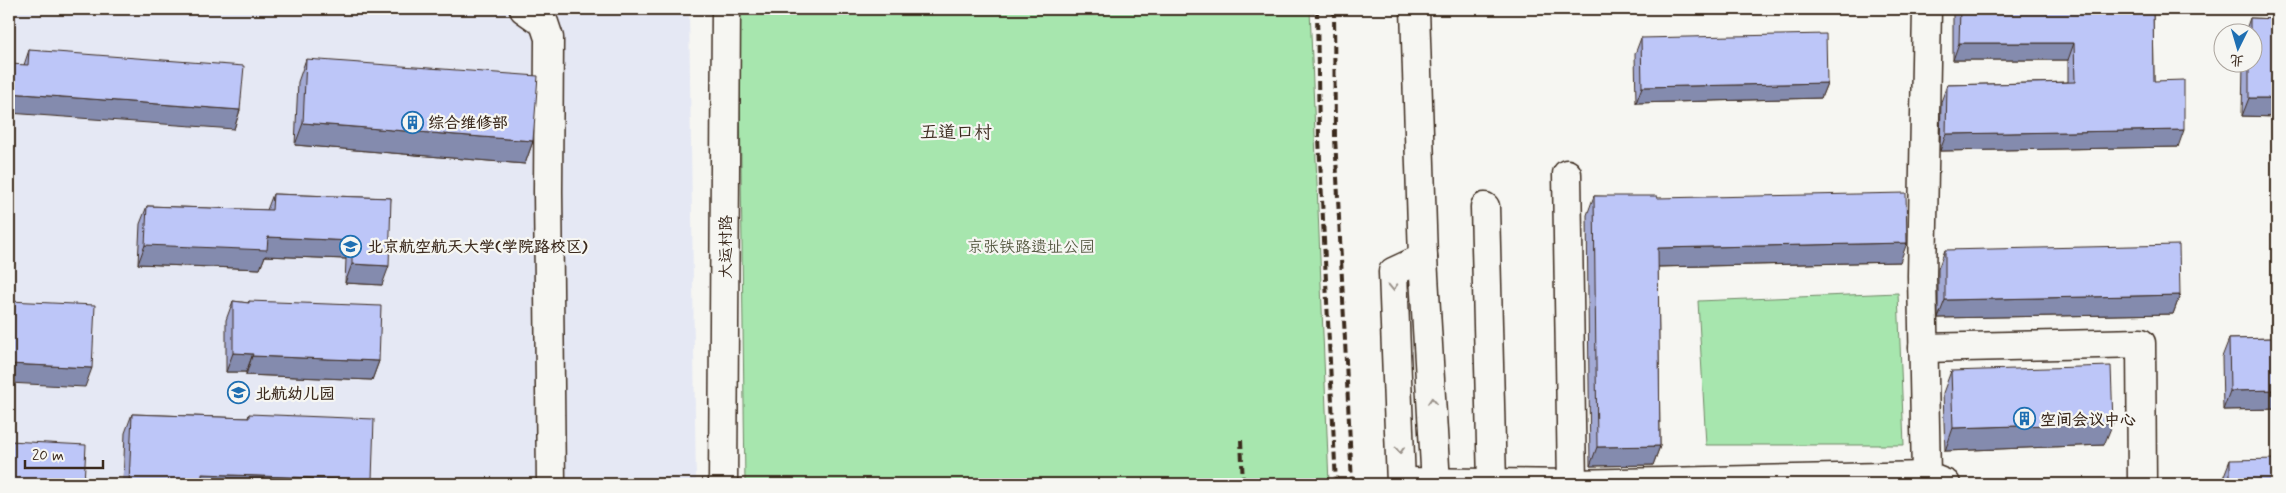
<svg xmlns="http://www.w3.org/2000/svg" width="2286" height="493" viewBox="0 0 2286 493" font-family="Mynerve,'LXGW WenKai TC',sans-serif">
<rect width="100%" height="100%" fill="#f6f6f2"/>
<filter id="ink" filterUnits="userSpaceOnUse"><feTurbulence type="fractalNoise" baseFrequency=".02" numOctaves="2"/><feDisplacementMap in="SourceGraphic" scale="10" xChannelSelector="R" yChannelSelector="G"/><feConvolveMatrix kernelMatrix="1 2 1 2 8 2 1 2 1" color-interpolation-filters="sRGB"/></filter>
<g filter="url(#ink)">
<polygon fill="#e5e8f4" points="9,9 689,9 696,484 9,484"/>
<g fill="#a7e6ae" stroke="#718866">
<polygon points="739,9 1310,9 1329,484 745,484"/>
<polygon points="1898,293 1904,445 1706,445 1698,301"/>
</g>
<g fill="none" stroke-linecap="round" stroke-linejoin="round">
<defs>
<g id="minor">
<polyline points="524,9 544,23 549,38 548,191 551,484"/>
<polyline points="1415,9 1423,258 1436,484"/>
<polyline points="1567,174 1572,484"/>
<polyline points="1485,207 1492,483"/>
<polyline points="1923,348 2141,343 2142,484"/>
<polyline points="1926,476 1922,276 1927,9"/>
<polyline points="1401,482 1572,484 1926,476 1946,484"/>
<polyline points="1401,484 1393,272 1423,258"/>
</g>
<polyline id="tertiary" points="723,484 726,9"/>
</defs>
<use href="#minor" stroke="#3b2a1e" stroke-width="31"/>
<use href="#tertiary" stroke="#3b2a1e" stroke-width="31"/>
<use href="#minor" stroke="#f6f6f2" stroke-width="28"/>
<use href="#tertiary" stroke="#f6f6f2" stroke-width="28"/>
<g stroke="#3b2a1e" stroke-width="4" stroke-dasharray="8 4" stroke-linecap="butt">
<polyline points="1317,9 1319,138 1336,484"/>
<polyline points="1334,9 1335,136 1352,484"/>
<polyline points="1241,440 1243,484"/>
</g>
</g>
<g fill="#a3aad5" stroke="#3b2a1e">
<polygon points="1955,9 2153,9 2154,81 2178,147 1940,151 1941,102 1947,85 2068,82 2068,60 1953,60 1953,14"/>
<polygon points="2250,18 2277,19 2277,117 2242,116 2243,62 2254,62 2254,32 2245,32"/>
<polygon points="1641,38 1827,83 1821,98 1636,103 1635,54"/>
<polygon points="29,50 240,110 234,129 24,65"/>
<polygon points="306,59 533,141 525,164 295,145 298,82"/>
<polygon points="273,194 391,198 382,285 345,283 346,259 265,256 260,269 138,264 140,224 147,206 267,210"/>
<polygon points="1594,196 1657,198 1900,262 1658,267 1660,446 1653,465 1590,466 1587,215"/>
<polygon points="1945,250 2180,295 2173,314 1938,318 1938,269"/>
<polygon points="233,301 248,303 249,301 379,361 372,380 246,375 246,372 226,372 226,320"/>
<polygon points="2277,338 2277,409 2223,410 2222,357 2229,339"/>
<polygon points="1951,371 2104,445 1945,451 1943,393"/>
<polygon points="132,414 248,418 249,414 372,480 371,484 123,484 125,433"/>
<polygon points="2230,460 2277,484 2223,484 2223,478"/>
</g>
<g fill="#848bae" stroke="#3b2a1e">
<polygon points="1959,43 2074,43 2068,60 1953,60"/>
<polygon points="1827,83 1821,98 1636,103 1642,87"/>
<polygon points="9,93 240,110 234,129 9,113"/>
<polygon points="2249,98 2277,98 2277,117 2242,116"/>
<polygon points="303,123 533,141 525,164 295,145"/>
<polygon points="2184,130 2178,147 1940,151 1946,134"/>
<polygon points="268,237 352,241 346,259 265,256 260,269 138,264 145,245"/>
<polygon points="1907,243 1900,262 1651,267 1658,248"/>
<polygon points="352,264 389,266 382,285 345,283"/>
<polygon points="2180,295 2173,314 1938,318 1945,300"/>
<polygon points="233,353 253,354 246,372 226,372"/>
<polygon points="252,356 379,361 372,380 246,375"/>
<polygon points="9,364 92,368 85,387 9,383"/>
<polygon points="2277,390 2277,409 2223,410 2230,391"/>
<polygon points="2113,423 2104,445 1945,451 1953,428"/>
<polygon points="1660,446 1653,465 1590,466 1597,447"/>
<polygon points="202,474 372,480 371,484 199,484"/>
</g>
<g fill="#bdc6f8" stroke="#3b2a1e">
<polygon points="1960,9 2153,9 2154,81 2184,80 2184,130 1946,134 1947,85 2075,82 2074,43 1959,43"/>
<polygon points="2250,18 2277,19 2277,98 2249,98 2249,62 2254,62 2254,32 2250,32"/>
<polygon points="1826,34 1827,83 1642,87 1641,38"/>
<polygon points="29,50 244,66 240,110 9,93 9,64 28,65"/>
<polygon points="306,59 538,76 533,141 303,123"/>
<polygon points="1906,193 1907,243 1658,248 1660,446 1597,447 1594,196 1657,196 1657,198"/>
<polygon points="273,194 391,198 389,266 352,264 352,241 268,237 267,250 145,245 147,206 272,210"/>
<polygon points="2179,245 2180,295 1945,300 1945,250"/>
<polygon points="9,301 95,305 92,368 9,364"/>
<polygon points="233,301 249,303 249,301 381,306 379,361 252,356 253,354 233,353"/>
<polygon points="2277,338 2277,390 2230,391 2229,339"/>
<polygon points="2111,366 2113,423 1953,428 1951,371"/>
<polygon points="132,414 249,418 249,414 374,419 372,480 202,474 202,484 129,484"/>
<polygon points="9,441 86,445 84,484 9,484"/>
<polygon points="2277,459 2277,484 2230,484 2230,460"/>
</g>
<defs><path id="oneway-chevron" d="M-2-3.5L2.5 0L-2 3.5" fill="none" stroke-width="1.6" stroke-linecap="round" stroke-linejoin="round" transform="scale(1.25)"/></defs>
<g stroke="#989088">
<use href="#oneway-chevron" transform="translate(1393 287) rotate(88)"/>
<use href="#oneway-chevron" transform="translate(1432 401) rotate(-93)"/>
<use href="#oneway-chevron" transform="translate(1400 450) rotate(88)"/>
</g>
</g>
<defs>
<symbol id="building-ring" viewBox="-11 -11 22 22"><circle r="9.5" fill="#f6f6f2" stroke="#1f6fb2" stroke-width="1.5"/><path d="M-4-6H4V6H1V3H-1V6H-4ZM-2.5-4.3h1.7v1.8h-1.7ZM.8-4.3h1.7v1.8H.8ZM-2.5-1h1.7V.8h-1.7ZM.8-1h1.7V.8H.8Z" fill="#1f6fb2"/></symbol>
<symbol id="university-ring" viewBox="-11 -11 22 22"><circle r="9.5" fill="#f6f6f2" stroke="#1f6fb2" stroke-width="1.5"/><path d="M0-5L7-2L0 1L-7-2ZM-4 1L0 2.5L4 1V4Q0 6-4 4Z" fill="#1f6fb2"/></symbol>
<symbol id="school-ring" viewBox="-11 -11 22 22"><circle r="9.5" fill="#f6f6f2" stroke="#1f6fb2" stroke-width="1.5"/><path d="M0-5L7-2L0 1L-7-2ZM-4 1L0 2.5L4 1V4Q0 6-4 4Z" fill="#1f6fb2"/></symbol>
</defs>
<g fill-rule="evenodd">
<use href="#building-ring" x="400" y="110" width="25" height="25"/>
<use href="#university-ring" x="338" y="234" width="25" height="25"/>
<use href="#school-ring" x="226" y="380" width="25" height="25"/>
<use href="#building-ring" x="2012" y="406" width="25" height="25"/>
</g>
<g text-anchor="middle" stroke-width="4.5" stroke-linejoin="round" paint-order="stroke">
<g font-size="16" font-weight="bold" fill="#3b2a1e" stroke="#f6f6f2" text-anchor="start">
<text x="428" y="128">综合维修部</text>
<text x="367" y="252">北京航空航天大学(学院路校区)</text>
<text x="255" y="399">北航幼儿园</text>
<text x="2040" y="425">空间会议中心</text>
</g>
<g font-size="16" fill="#565942" stroke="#f6f6f2">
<text x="1031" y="252">京张铁路遗址公园</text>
</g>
<g font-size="16" fill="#3b2a1e" stroke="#f6f6f2">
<text transform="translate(725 247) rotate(-90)" y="6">大运村路</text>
</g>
<g font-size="18" fill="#3b2a1e" stroke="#f6f6f2">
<text x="956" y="138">五道口村</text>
</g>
</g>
<rect width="2286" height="493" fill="none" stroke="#f6f6f2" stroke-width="30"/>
<rect x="15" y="15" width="2256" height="463" fill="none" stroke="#3b2a1e" stroke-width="2" filter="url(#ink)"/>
<g transform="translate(2238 48) rotate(185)"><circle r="24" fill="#f6f6f2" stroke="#aba49d"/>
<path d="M0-4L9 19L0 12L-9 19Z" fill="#1f6fb2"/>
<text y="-8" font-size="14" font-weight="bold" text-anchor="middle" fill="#3b2a1e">北</text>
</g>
<path d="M25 460v8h78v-8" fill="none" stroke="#3b2a1e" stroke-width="2.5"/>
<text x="32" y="460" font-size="15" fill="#3b2a1e" stroke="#f6f6f2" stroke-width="4" paint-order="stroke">20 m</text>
</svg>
